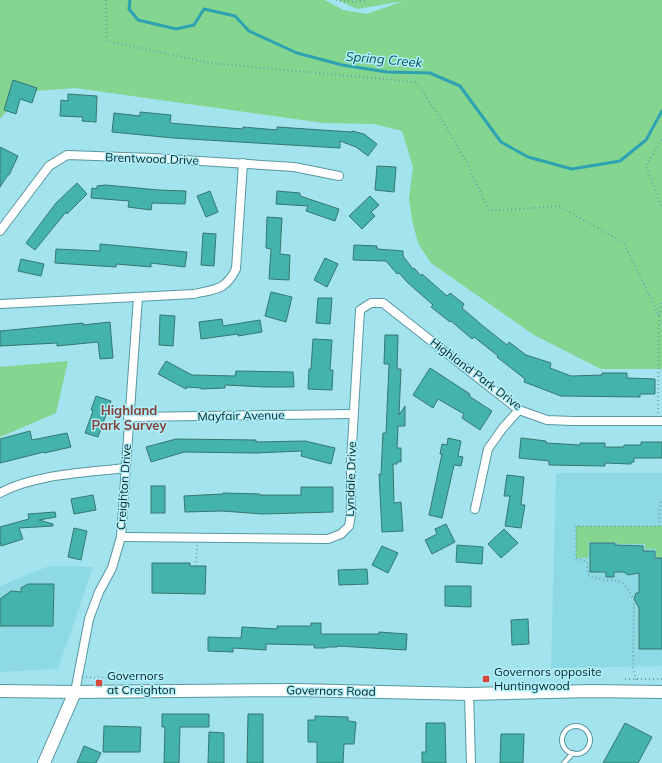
<svg xmlns="http://www.w3.org/2000/svg" width="662" height="763" viewBox="0 0 662 763" font-family="Mulish,sans-serif">
<rect width="100%" height="100%" fill="#a2e3ed"/>
<g fill="#8dd9e4">
<polygon points="556,473 662,473 662,666 551,668"/>
<polygon points="49,566 93,567 58,669 0,672 0,586"/>
</g>
<g fill="#83d590">
<polygon points="0,0 325,0 343,10 367,14 404,1 357,9 338,0 662,0 662,369 601,369 534,335 431,263 419,245 413,225 409,199 413,167 402,131 374,124 324,123 75,88 23,92 0,119"/>
<polygon points="68,361 56,413 0,437 0,367"/>
<polygon points="576,526 662,526 662,557 656,557 656,549 645,549 645,544 617,544 617,542 589,542 588,558 576,558"/>
</g>
<g fill="none" stroke-linecap="round" stroke-linejoin="round">
<polyline stroke="#2ea2b2" stroke-width="3" points="130,0 129,9 138,20 176,29 194,25 204,9 235,16 249,31 297,53 342,65 387,72 430,73 460,86 501,142 528,157 572,169 620,161 646,140 662,111"/>
</g>
<g fill="#43b3ab" stroke="#367771">
<polygon points="13,80 37,88 32,103 20,99 16,114 4,110"/>
<polygon points="68,94 97,96 96,122 82,121 83,117 60,116 61,100 68,101"/>
<polygon points="140,112 171,115 170,123 205,126 243,129 243,127 277,130 277,127 352,132 352,131 364,134 377,144 368,156 356,147 340,141 340,148 173,138 112,132 114,113 140,116"/>
<polygon points="0,147 18,156 9,175 8,175 0,187"/>
<polygon points="377,166 396,167 394,192 375,190"/>
<polygon points="77,183 87,194 67,214 66,212 35,250 26,243 56,203"/>
<polygon points="106,185 158,190 186,191 185,204 152,203 151,210 128,207 129,201 91,198 92,188 97,189 97,186"/>
<polygon points="210,191 218,212 206,217 197,196"/>
<polygon points="277,191 300,193 300,196 339,209 335,221 306,211 308,206 276,204"/>
<polygon points="370,196 379,205 371,212 375,216 362,229 349,216"/>
<polygon points="267,217 282,218 280,254 290,255 289,280 269,279 271,249 266,248"/>
<polygon points="203,233 216,234 214,266 201,265"/>
<polygon points="100,244 187,252 185,267 151,263 151,267 116,264 116,267 55,263 56,249 100,251"/>
<polygon points="354,245 377,246 377,249 403,251 403,256 413,269 414,268 421,276 422,274 447,296 450,293 464,304 462,308 483,326 507,345 509,342 526,355 551,363 550,368 571,376 602,375 602,373 627,373 627,378 655,379 655,394 640,394 640,397 561,396 524,382 525,379 497,357 498,356 474,337 472,339 451,321 450,322 431,307 433,305 407,282 399,273 397,274 386,261 353,260"/>
<polygon points="325,258 338,264 327,287 314,280"/>
<polygon points="21,259 44,264 41,276 18,271"/>
<polygon points="271,292 292,297 286,322 265,316"/>
<polygon points="318,298 332,298 330,324 316,323"/>
<polygon points="160,315 175,316 173,346 159,345"/>
<polygon points="222,319 223,326 260,320 262,332 238,336 238,334 201,339 199,322"/>
<polygon points="110,322 113,358 100,359 98,342 57,346 57,343 0,346 0,331 83,323 83,325"/>
<polygon points="385,335 398,335 397,369 401,369 399,415 405,406 405,426 398,426 397,448 401,448 401,462 397,462 397,464 393,464 394,503 401,502 403,531 382,532 379,474 381,474 383,433 386,433 389,364 384,364"/>
<polygon points="313,339 332,340 330,370 333,370 332,390 308,389 309,369 311,369"/>
<polygon points="166,361 192,375 235,376 236,371 293,372 294,387 265,387 225,385 225,388 201,389 201,388 187,387 186,389 158,374"/>
<polygon points="430,368 470,394 469,396 492,411 480,430 462,418 464,414 438,399 433,408 413,395"/>
<polygon points="96,396 111,401 98,437 85,433 93,411 91,410"/>
<polygon points="30,431 32,440 67,433 71,447 44,453 44,452 0,463 0,439"/>
<polygon points="448,438 461,441 458,456 463,457 461,466 454,465 442,518 429,515 442,454 440,454 442,444 447,445"/>
<polygon points="521,438 546,441 546,443 580,445 580,443 605,443 605,447 624,447 624,445 641,445 641,442 662,442 662,458 634,458 634,462 631,462 631,464 605,463 605,466 549,465 549,461 519,458"/>
<polygon points="176,439 256,440 256,442 305,441 335,448 331,464 301,456 302,451 256,453 184,452 151,462 146,447"/>
<polygon points="507,475 524,477 521,505 525,505 521,528 505,526 510,496 504,496"/>
<rect x="151" y="486" width="14" height="27"/>
<polygon points="301,487 333,487 333,512 263,514 222,511 185,512 184,496 223,494 223,493 260,494 260,495 301,495"/>
<polygon points="93,495 96,510 74,514 71,499"/>
<polygon points="55,512 56,517 39,520 53,524 53,526 19,528 23,539 1,546 0,541 0,527 29,519 28,514"/>
<polygon points="446,524 455,542 432,554 425,540 437,534 435,529"/>
<polygon points="74,528 87,531 81,560 68,557"/>
<polygon points="504,529 518,543 501,558 488,544"/>
<polygon points="590,543 615,543 615,545 643,546 643,551 655,551 655,558 662,558 662,649 639,649 639,608 634,599 636,593 639,593 639,573 628,575 624,572 614,572 614,577 606,577 606,572 590,572"/>
<polygon points="457,545 483,547 482,564 456,562"/>
<polygon points="382,546 398,553 388,573 372,565"/>
<polygon points="152,563 190,563 190,566 206,566 205,594 152,593"/>
<polygon points="367,569 368,584 339,585 338,570"/>
<polygon points="28,584 54,584 53,626 0,626 0,599 11,591 21,592 21,588"/>
<polygon points="445,586 471,586 471,607 445,606"/>
<polygon points="528,619 529,644 512,645 511,620"/>
<polygon points="311,623 321,623 321,634 379,634 379,632 407,634 406,650 337,646 337,647 327,647 326,648 314,648 315,645 266,644 266,650 233,648 233,652 208,651 208,637 241,638 242,627 277,629 277,626 311,626"/>
<polygon points="162,714 209,714 209,727 180,727 179,763 164,763 165,727 162,727"/>
<polygon points="248,714 263,714 263,763 247,763"/>
<polygon points="315,716 348,717 348,721 356,722 354,744 344,744 343,763 317,763 317,742 308,742 308,720 315,720"/>
<polygon points="426,723 445,723 446,763 422,763 422,752 426,752"/>
<polygon points="625,723 652,737 638,763 603,763"/>
<polygon points="104,726 141,727 140,752 103,752"/>
<polygon points="209,732 224,733 224,763 208,763"/>
<polygon points="501,734 524,734 523,763 500,763"/>
<polygon points="84,746 101,753 96,763 77,763"/>
</g>
<g fill="none" stroke-linecap="round" stroke-linejoin="round">
<defs>
<g id="lane">
<circle cx="576" cy="740" r="14"/>
<polyline points="564,763 573,753"/>
</g>
<g id="street">
<polyline points="0,231 49,166 67,155 152,158 294,167 339,176"/>
<path d="M0 304 194 294C215 289 225 291 236 269L243 163"/>
<polyline points="128,417 353,414"/>
<path d="M0 493C34 474 86 473 125 468"/>
<polyline points="475,509 488,449 502,429 519,410"/>
<polyline points="121,537 328,539 341,534 349,526 351,515 351,461 360,310 371,303 383,303 519,410 547,420 573,421 662,421"/>
<polyline points="75,692 89,619 99,592 112,568 121,537 138,297"/>
<polyline points="469,694 471,763"/>
</g>
<g id="secondary">
<polyline points="0,691 75,692 295,690 469,694 591,691 662,692"/>
<polyline points="44,763 75,692"/>
</g>
</defs>
<use href="#lane" stroke="#5897a1" stroke-width="6"/>
<use href="#street" stroke="#5897a1" stroke-width="10"/>
<use href="#secondary" stroke="#5897a1" stroke-width="14"/>
<g stroke="#6fa3ab" stroke-width="2" stroke-dasharray="1 3" stroke-linecap="butt">
<polyline points="106,0 107,41 210,63 416,82 442,120 468,165 489,211 559,206 624,243 659,316 662,302"/>
<polyline points="336,0 355,2 367,0"/>
<polyline points="662,140 646,166 662,208"/>
<polyline points="658,413 659,316"/>
<polyline points="196,566 197,545"/>
<polyline points="86,677 108,678 117,680"/>
<polyline points="625,679 662,679"/>
<polyline points="636,680 633,668 634,599 624,584 618,581 604,580 590,576 588,574 587,562 576,558 576,526 659,526 659,511 662,499"/>
</g>
<use href="#lane" stroke="#fff" stroke-width="4"/>
<use href="#street" stroke="#fff" stroke-width="8"/>
<use href="#secondary" stroke="#fff" stroke-width="12"/>
</g>
<g fill="#d6483e" stroke="#aff0fa" stroke-width="1.5">
<rect x="482" y="675" width="8" height="8" rx="2"/>
<rect x="95" y="679" width="8" height="8" rx="2"/>
</g>
<g text-anchor="middle" stroke-width="3" stroke-linejoin="round" paint-order="stroke">
<g font-size="12" fill="#092428" stroke="#aff0fa">
<text transform="translate(152 159) rotate(2)" y="4">Brentwood Drive</text>
<text transform="translate(476 374) rotate(37)" y="4">Highland Park Drive</text>
<text transform="translate(241 416) rotate(-1)" y="4">Mayfair Avenue</text>
<text transform="translate(351 479) rotate(-88)" y="4">Lyndale Drive</text>
<text transform="translate(124 487) rotate(-86)" y="4">Creighton Drive</text>
<text transform="translate(331 691) rotate(1)" y="4">Governors Road</text>
</g>
<g font-size="12" fill="#092428" stroke="#aff0fa" text-anchor="start">
<text x="494" y="676">Governors opposite<tspan x="494" dy="14">Huntingwood</tspan></text>
<text x="107" y="680">Governors<tspan x="107" dy="14">at Creighton</tspan></text>
</g>
<g font-size="13" font-style="italic" fill="#0e5058" stroke="#aff0fa">
<text transform="translate(384 59) rotate(5)" y="5">Spring Creek</text>
</g>
<g font-size="13" font-weight="bold" fill="#873f37" stroke="#aff0fa">
<text x="129" y="415">Highland<tspan x="129" dy="15">Park Survey</tspan></text>
</g>
</g>
</svg>
